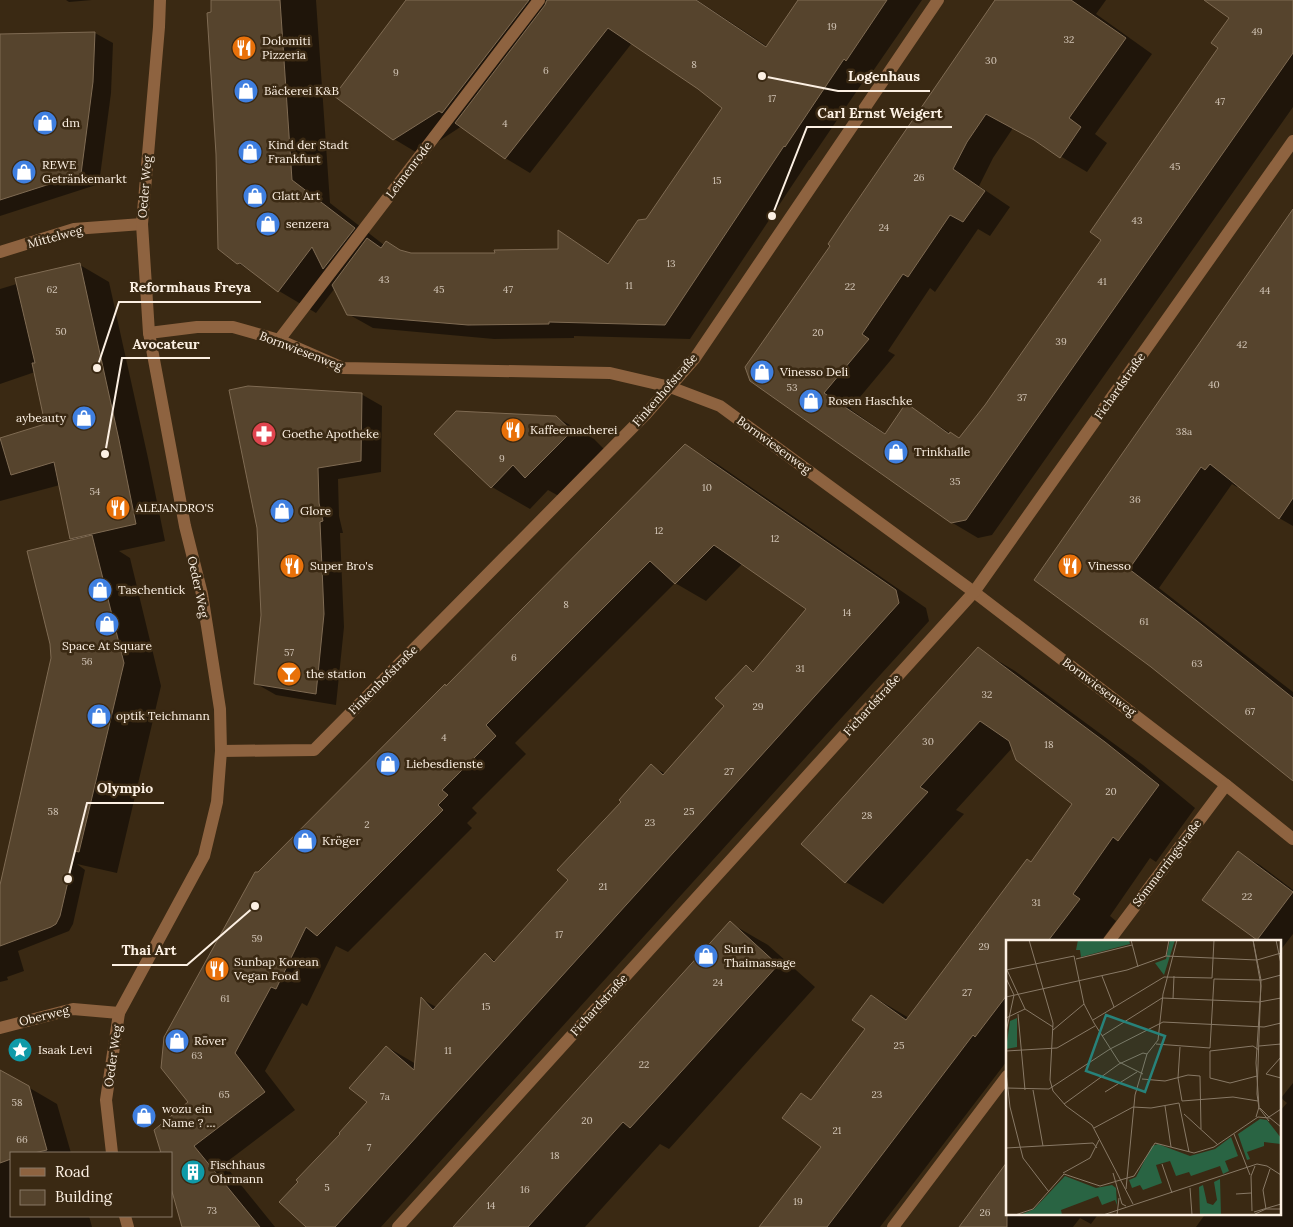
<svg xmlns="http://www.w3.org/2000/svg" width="1293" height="1227" viewBox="0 0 1293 1227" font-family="Lora,serif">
<rect width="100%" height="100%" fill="#3a2913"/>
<g fill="#0007">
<polygon points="66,0 92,0 69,2"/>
<polygon points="212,0 316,0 330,203 384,245 411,255 496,254 559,250 559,232 610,264 647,220 724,107 699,88 632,43 530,173 505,158 462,126 419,154 394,139 408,0 539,0 547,5 547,2 544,0 697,0 768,47 799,0 922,0 871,74 869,73 810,160 809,160 690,339 574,336 574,338 494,339 373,328 348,314 335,288 316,313 279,291 254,273 238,263"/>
<polygon points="996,0 1106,0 1096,14 1152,54 1095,134 1107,143 1087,172 1013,128 993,158 979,186 1010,207 990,236 978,229 935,292 930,288 888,351 895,355 850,409 886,434 907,405 959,439 986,406 1103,240 1219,47 1231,18 1229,0 1293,0 1293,107 992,535 978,538 951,522 751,381 832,245"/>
<polygon points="95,33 113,43 111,93 99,184 0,216 0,35"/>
<polygon points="1293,211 1293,526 1279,518 1238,485 1237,487 1232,484 1159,588 1293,692 1293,779 1152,666 1036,580"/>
<polygon points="80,265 109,282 148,458 165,541 119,551 130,558 161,686 117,873 77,864 85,870 73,924 69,931 18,951 24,971 7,977 8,980 0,982 0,885 71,863 75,540 71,539 60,485 0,501 0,439 47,425 35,372 0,384 0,289"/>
<polygon points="361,394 382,406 381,472 338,479 339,516 343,533 340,533 344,627 336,705 276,695 255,683 263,615 258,528"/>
<polygon points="556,417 594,439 609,454 564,499 548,490 530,509 492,487"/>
<polygon points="685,446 716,463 926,608 929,621 381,1227 308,1227 342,1134 368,1102 387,1047 416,1064 422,999 436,1007 485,955 496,961 570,880 623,802 651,766 666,774 726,706 746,667 755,672 807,609 743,563 706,601 675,583 515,743 526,754 472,808 477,813 467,823 472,828 348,952 336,946 307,1006 302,1003 265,1071 295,1110 224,1164 275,1227 184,1227 171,1153 162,1153 156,1131 189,1102 258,873 447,687"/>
<polygon points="978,649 1015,671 1143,765 1195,808 1156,862 1150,858 1110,916 1116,921 1101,941 1007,941 1007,1061 880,1227 760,1227 823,1147 812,1101 866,1029 872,996 909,1018 1032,863 1073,804 1013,747 956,810 964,814 883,904 846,882 802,843"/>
<polygon points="1238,853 1260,865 1293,890 1293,934 1279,952 1279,941 1260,941 1258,939"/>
<polygon points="730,923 768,945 815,987 669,1149 660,1144 585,1227 456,1227"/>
<polygon points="0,1083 28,1087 57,1104 71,1153 11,1153 11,1216 89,1216 92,1227 0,1227"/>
<polygon points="1293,1083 1293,1227 1196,1227 1206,1213 1279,1213 1279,1112 1287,1103 1281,1098"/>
<polygon points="1007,1213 1099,1213 1091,1224 1080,1218 1073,1227 960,1227"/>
</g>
<g fill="#56442d" stroke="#7f6b53">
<polygon points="211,0 280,0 292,180 355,228 323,269 312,247 278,292 240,263 237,264 218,249 216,154 207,13 211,12"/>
<polygon points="406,0 529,0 442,113 439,111 393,140 334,96"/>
<polygon points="547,0 696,0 766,47 798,0 887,0 846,61 844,59 785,147 784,146 665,325 549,322 549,324 468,325 347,315 332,285 367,238 381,248 386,241 400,250 411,253 495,253 494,250 558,249 558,230 608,264 638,220 646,219 722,108 698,89 608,28 505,159 455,123 545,5"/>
<polygon points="995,0 1071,0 1126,38 1069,118 1081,127 1060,158 1034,140 986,114 967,142 953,169 985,191 963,222 950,215 908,277 903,274 862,334 869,339 824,393 885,434 906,403 949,434 950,432 959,438 985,405 1101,240 1090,232 1218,48 1211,43 1229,18 1204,0 1293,0 1293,53 966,520 951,523 750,381 745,367 830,246 828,244 844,220"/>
<polygon points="95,32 93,82 81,174 0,200 0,34"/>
<polygon points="1293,209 1293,498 1279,519 1210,464 1205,470 1201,467 1129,569 1197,621 1293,698 1293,781 1151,667 1034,580"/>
<polygon points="80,263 119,440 136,524 70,539 54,462 11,475 0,438 45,424 32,363 35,363 15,278"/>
<polygon points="248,386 362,393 361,461 318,468 319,503 323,521 320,522 324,614 316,694 254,684 261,615 257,528 229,390"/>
<polygon points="456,411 556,416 572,431 525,478 513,465 491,488 434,434"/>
<polygon points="685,444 896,590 899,603 335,1227 306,1227 279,1202 298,1182 296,1180 340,1134 339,1133 367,1102 349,1088 386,1046 414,1070 421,997 433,1010 485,953 494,962 568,880 557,870 621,802 619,800 651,764 663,775 724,706 715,698 746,665 753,672 806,609 714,545 675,584 650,561 486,725 496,736 442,790 448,795 438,805 443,810 317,936 306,927 276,989 271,987 235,1053 265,1092 194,1146 260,1227 182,1227 171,1188 171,1153 161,1153 154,1130 188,1102 161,1068 164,1037 255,872 258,872 445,684 446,686"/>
<polygon points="92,535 124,663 79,852 75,851 60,916 56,924 51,927 0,946 0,885 51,658 50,644 27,551"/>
<polygon points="978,647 1105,742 1159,785 1118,841 1113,837 1073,894 1080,899 1048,941 1007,941 1007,995 975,1037 973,1035 827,1227 759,1227 821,1147 782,1118 801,1093 811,1100 865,1029 852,1020 871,995 906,1020 1027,859 1031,862 1072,804 1016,760 1009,741 980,721 920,787 928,792 845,883 801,844"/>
<polygon points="1238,851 1293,892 1257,940 1202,900"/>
<polygon points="730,921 778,965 661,1094 630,1128 623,1122 528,1227 453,1227"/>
<polygon points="0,1070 29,1086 47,1150 34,1153 11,1153 11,1159 0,1163"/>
<polygon points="1007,1162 1007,1227 959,1227"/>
</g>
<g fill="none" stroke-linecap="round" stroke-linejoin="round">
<g stroke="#8e6340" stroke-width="12">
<polyline points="0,252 74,229 142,224"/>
<polyline points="149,333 197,327 233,327 279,340 343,368 610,373 670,387 720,406 974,592 1226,785 1293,839"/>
<polyline points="279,340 539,0"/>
<polyline points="221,751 314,750 646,414 695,358 938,0"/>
<polyline points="1109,941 1226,785"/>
<polyline points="0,1028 73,1009 119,1013"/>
<polyline points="112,1153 106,1100 119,1013 204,856 217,802 221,751 220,709 202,594 185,526 149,333 142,224 159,27 160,0"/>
<polyline points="125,1216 128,1227"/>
<polyline points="398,1227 974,592 1293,141"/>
<polyline points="893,1227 1007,1076"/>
</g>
</g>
<defs>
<symbol id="restaurant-disc" viewBox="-11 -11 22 22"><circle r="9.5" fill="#e8710a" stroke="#3a2913"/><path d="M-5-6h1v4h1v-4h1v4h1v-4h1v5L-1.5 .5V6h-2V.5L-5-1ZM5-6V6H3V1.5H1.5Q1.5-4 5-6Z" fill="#fff"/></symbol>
<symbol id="shop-disc" viewBox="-11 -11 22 22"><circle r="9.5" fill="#3f7fe0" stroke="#3a2913"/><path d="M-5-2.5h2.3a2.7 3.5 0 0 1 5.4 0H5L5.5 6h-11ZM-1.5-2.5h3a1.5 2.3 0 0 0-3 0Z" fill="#fff"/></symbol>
<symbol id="pharmacy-disc" viewBox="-11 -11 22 22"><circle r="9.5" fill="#e0444e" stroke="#3a2913"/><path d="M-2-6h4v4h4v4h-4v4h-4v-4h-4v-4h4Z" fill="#fff"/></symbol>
<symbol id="bar-disc" viewBox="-11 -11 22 22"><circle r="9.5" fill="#e8710a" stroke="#3a2913"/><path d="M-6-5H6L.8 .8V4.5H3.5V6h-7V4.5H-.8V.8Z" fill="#fff"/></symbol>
<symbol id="sight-disc" viewBox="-11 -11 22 22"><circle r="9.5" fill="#0f9aa8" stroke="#3a2913"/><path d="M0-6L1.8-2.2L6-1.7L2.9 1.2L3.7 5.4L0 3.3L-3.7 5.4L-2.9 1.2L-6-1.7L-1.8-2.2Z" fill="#fff"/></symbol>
<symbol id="building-disc" viewBox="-11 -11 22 22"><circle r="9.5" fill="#0f9aa8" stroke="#3a2913"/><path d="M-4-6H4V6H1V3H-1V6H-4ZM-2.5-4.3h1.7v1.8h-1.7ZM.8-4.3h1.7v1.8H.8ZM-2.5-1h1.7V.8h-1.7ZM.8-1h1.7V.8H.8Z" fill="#fff"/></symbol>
</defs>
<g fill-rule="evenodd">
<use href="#restaurant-disc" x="230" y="34" width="28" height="28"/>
<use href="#shop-disc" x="232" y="77" width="28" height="28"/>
<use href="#shop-disc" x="31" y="109" width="28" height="28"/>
<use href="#shop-disc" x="236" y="138" width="28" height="28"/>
<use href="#shop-disc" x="10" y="158" width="28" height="28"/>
<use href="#shop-disc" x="241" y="182" width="28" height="28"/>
<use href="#shop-disc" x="254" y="210" width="28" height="28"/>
<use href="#shop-disc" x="748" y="358" width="28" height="28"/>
<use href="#shop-disc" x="797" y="387" width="28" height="28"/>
<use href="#shop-disc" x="70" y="404" width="28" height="28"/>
<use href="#restaurant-disc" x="499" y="416" width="28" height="28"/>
<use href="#pharmacy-disc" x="250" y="420" width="28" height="28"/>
<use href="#shop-disc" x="882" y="438" width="28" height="28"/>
<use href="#restaurant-disc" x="104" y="494" width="28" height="28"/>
<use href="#shop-disc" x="268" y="497" width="28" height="28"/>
<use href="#restaurant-disc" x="278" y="552" width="28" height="28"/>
<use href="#restaurant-disc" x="1056" y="552" width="28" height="28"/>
<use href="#shop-disc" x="86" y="576" width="28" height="28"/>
<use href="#shop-disc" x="93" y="610" width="28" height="28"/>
<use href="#bar-disc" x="275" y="660" width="28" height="28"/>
<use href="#shop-disc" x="85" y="702" width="28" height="28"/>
<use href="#shop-disc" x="374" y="750" width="28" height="28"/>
<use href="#shop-disc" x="291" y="827" width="28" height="28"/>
<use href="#shop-disc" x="692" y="942" width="28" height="28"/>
<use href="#restaurant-disc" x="203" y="955" width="28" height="28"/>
<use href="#shop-disc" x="163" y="1027" width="28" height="28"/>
<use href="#sight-disc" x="6" y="1036" width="28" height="28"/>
<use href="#shop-disc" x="130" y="1102" width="28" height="28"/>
<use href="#building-disc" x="179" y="1158" width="28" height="28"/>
</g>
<g text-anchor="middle" stroke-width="5" stroke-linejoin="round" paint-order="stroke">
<g font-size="10" fill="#d2c5b6">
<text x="832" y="30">19</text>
<text x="1257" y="35">49</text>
<text x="1069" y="43">32</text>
<text x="991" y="64">30</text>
<text x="694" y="68">8</text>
<text x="546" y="74">6</text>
<text x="396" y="76">9</text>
<text x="772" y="102">17</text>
<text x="1220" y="105">47</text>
<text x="505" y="127">4</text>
<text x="1175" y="170">45</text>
<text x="919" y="181">26</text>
<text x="717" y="184">15</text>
<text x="1137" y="224">43</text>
<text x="884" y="231">24</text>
<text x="671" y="267">13</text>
<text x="384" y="283">43</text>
<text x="1102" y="285">41</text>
<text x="629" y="289">11</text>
<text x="850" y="290">22</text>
<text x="52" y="293">62</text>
<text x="439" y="293">45</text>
<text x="508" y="293">47</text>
<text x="1265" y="294">44</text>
<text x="61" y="335">50</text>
<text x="818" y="336">20</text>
<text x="1061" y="345">39</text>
<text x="1242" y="348">42</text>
<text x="1214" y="388">40</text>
<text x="792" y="391">53</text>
<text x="1022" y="401">37</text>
<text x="1184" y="435">38a</text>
<text x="502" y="462">9</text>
<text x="955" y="485">35</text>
<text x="707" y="491">10</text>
<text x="95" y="495">54</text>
<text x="1135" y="503">36</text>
<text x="659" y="534">12</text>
<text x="775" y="542">12</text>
<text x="566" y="608">8</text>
<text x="847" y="616">14</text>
<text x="1144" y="625">61</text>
<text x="289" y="656">57</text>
<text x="514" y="661">6</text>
<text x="87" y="665">56</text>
<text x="1197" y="667">63</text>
<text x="800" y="672">31</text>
<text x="987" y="698">32</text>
<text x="758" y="710">29</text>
<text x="1250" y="715">67</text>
<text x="444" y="741">4</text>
<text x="928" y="745">30</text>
<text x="1049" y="748">18</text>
<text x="729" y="775">27</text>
<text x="1111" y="795">20</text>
<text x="53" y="815">58</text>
<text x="689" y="815">25</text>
<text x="867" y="819">28</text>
<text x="650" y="826">23</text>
<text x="367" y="828">2</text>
<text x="603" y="890">21</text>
<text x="1247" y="900">22</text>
<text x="1036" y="906">31</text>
<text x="559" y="938">17</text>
<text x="257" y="942">59</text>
<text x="984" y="950">29</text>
<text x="718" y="986">24</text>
<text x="967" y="996">27</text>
<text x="225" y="1002">61</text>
<text x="486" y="1010">15</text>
<text x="899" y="1049">25</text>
<text x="448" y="1054">11</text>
<text x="197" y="1059">63</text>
<text x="644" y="1068">22</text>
<text x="224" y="1098">65</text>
<text x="877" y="1098">23</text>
<text x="385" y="1100">7a</text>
<text x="17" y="1106">58</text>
<text x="587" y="1124">20</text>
<text x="837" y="1134">21</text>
<text x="22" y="1143">66</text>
<text x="369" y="1151">7</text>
<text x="555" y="1159">18</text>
<text x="327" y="1191">5</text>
<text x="525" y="1193">16</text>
<text x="798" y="1205">19</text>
<text x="491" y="1209">14</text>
<text x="212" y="1214">73</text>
<text x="985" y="1216">26</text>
</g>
<g font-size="12" fill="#fcf0e3" stroke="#3a2913" text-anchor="start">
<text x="262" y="45">Dolomiti<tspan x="262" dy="14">Pizzeria</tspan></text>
<text x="264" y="95">Bäckerei K&amp;B</text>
<text x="62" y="127">dm</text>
<text x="268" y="149">Kind der Stadt<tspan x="268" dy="14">Frankfurt</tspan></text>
<text x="42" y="169">REWE<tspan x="42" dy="14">Getränkemarkt</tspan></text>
<text x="272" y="200">Glatt Art</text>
<text x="286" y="228">senzera</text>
<text x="780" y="376">Vinesso Deli</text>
<text x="828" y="405">Rosen Haschke</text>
<text x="66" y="422" text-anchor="end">aybeauty</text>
<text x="530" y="434">Kaffeemacherei</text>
<text x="282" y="438">Goethe Apotheke</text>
<text x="914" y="456">Trinkhalle</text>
<text x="136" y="512">ALEJANDRO'S</text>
<text x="300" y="515">Glore</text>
<text x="310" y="570">Super Bro's</text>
<text x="1088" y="570">Vinesso</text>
<text x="118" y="594">Taschentick</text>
<text x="107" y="650" text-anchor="middle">Space At Square</text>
<text x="306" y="678">the station</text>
<text x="116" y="720">optik Teichmann</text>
<text x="406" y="768">Liebesdienste</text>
<text x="322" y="845">Kröger</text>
<text x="724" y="953">Surin<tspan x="724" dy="14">Thaimassage</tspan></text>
<text x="234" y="966">Sunbap Korean<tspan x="234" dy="14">Vegan Food</tspan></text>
<text x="194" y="1045">Röver</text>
<text x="38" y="1054">Isaak Levi</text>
<text x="162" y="1113">wozu ein<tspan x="162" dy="14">Name ? ...</tspan></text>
<text x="210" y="1169">Fischhaus<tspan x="210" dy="14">Ohrmann</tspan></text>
</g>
<g font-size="12" fill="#fcf0e3" stroke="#3a2913">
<text transform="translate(409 170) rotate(-53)" y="4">Leimenrode</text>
<text transform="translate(145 187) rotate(-85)" y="4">Oeder Weg</text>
<text transform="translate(55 237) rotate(-15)" y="4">Mittelweg</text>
<text transform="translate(301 351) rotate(21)" y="4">Bornwiesenweg</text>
<text transform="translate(1120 386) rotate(-55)" y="4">Fichardstraße</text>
<text transform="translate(665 390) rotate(-49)" y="4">Finkenhofstraße</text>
<text transform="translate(774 445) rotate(36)" y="4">Bornwiesenweg</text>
<text transform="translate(198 587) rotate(78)" y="4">Oeder Weg</text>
<text transform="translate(383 680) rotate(-45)" y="4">Finkenhofstraße</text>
<text transform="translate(1099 687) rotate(37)" y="4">Bornwiesenweg</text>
<text transform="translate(872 705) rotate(-48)" y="4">Fichardstraße</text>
<text transform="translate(1167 863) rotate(-53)" y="4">Sömmerringstraße</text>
<text transform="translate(599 1005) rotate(-48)" y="4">Fichardstraße</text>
<text transform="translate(44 1016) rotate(-14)" y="4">Oberweg</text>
<text transform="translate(113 1056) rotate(-82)" y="4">Oeder Weg</text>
</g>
</g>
<g transform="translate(1006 940)">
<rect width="275" height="275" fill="#3a2913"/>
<path d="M72 0H123L124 4 75 17 74 10H70ZM164 0H169L158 35 149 23 160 19ZM11 78V107L0 109 4 81ZM254 179 261 180 275 198V204L258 202V206L241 212 244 219 241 220 232 194ZM225 197 232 216 219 221 223 231 217 234 214 226 185 236 183 232 170 236 164 221 150 225 156 243 137 250 134 245 126 248 123 240 130 237 146 206 152 204 184 216 209 209ZM59 236 90 248 106 245 110 248 111 265 109 260 96 265 92 256 55 270 56 275H14L28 269ZM214 239 215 275H194L193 247 197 245 201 263 207 265 211 260 208 242Z" fill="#296443"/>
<path fill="none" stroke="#887966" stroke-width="1" d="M23 0 47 83 44 140 47 151 60 166 86 185 127 264M125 0 132 27M247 0 255 46 250 123 253 167 250 177M247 0 255 40 251 154 253 168 263 181M270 0 275 24M160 16 163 0M70 19 126 5M0 30 68 16 78 64 88 83 113 122 137 134M1 30 19 69 47 87M96 36 108 67M0 38 8 55 0 92M0 57 121 30 160 16 251 20 275 13M167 59 168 36M12 74 19 150M0 78 19 69M87 80 158 37 206 38 208 0M47 90 78 64M96 96 156 58 253 62 275 58M150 104 204 108 208 39 256 40 275 35M253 106 275 104M174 107 172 138 176 161 227 157 252 161M0 111 51 108 89 86M275 117 260 134 275 138M0 132 4 167 17 218 43 252M251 136 224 143 204 138V111L247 106 253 110M136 139 159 141 182 135 194 136 195 189M0 148 43 149 104 109 157 82 258 87 275 83M27 150 37 206M99 152 131 132M58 164 113 124 137 113 141 114M159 166 165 207M254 168 263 177 275 169M178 174 212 205M88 188 127 167 145 168 173 163 183 212M228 194 244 235M0 208 87 203 91 208M156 224 166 253M57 233 84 218 93 200M107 233 116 264 120 266M184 248 186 275M120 249 129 155 141 114 152 100 157 54 171 0M230 254 245 253M260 269 257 250 264 229M246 271 245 236 249 226M248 272 275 264M249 274 260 269H275M9 275 27 269 58 234 94 246 128 236 149 203 188 213 208 207 252 177 264 178 275 187M97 275 251 224 261 226 275 235M111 275 113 258"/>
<path fill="#27827a" fill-opacity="0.15" stroke="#27827a" stroke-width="2.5" d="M100 75 159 96 139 152 80 131Z"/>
<rect width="275" height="275" fill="none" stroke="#fcf0e3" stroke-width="2.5"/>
</g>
<path fill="none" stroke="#fcf0e3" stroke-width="2" d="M762 76L838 91H930M772 216L807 127H952M97 368L119 302H261M105 454L122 358H210M68 879L87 803H164M255 906L187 965H112"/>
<g fill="#fcf0e3" stroke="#3a2913" stroke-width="2">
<circle cx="762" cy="76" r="5"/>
<circle cx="772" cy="216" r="5"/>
<circle cx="97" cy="368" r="5"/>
<circle cx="105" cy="454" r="5"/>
<circle cx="68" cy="879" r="5"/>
<circle cx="255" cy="906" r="5"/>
</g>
<g font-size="14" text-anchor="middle" font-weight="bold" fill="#fcf0e3" stroke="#3a2913" stroke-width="5" stroke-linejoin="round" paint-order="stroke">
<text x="884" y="81">Logenhaus</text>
<text x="880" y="118">Carl Ernst Weigert</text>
<text x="190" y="292">Reformhaus Freya</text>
<text x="166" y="349">Avocateur</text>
<text x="125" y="793">Olympio</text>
<text x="149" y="955">Thai Art</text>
</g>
<rect x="10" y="1152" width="162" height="65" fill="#3a2913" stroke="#887966"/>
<rect x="20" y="1168" width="25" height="8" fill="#8e6340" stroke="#887966"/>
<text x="55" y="1177" font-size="15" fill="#fcf0e3">Road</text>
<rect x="20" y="1190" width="25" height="15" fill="#56442d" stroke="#887966"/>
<text x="55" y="1202" font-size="15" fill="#fcf0e3">Building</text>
</svg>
